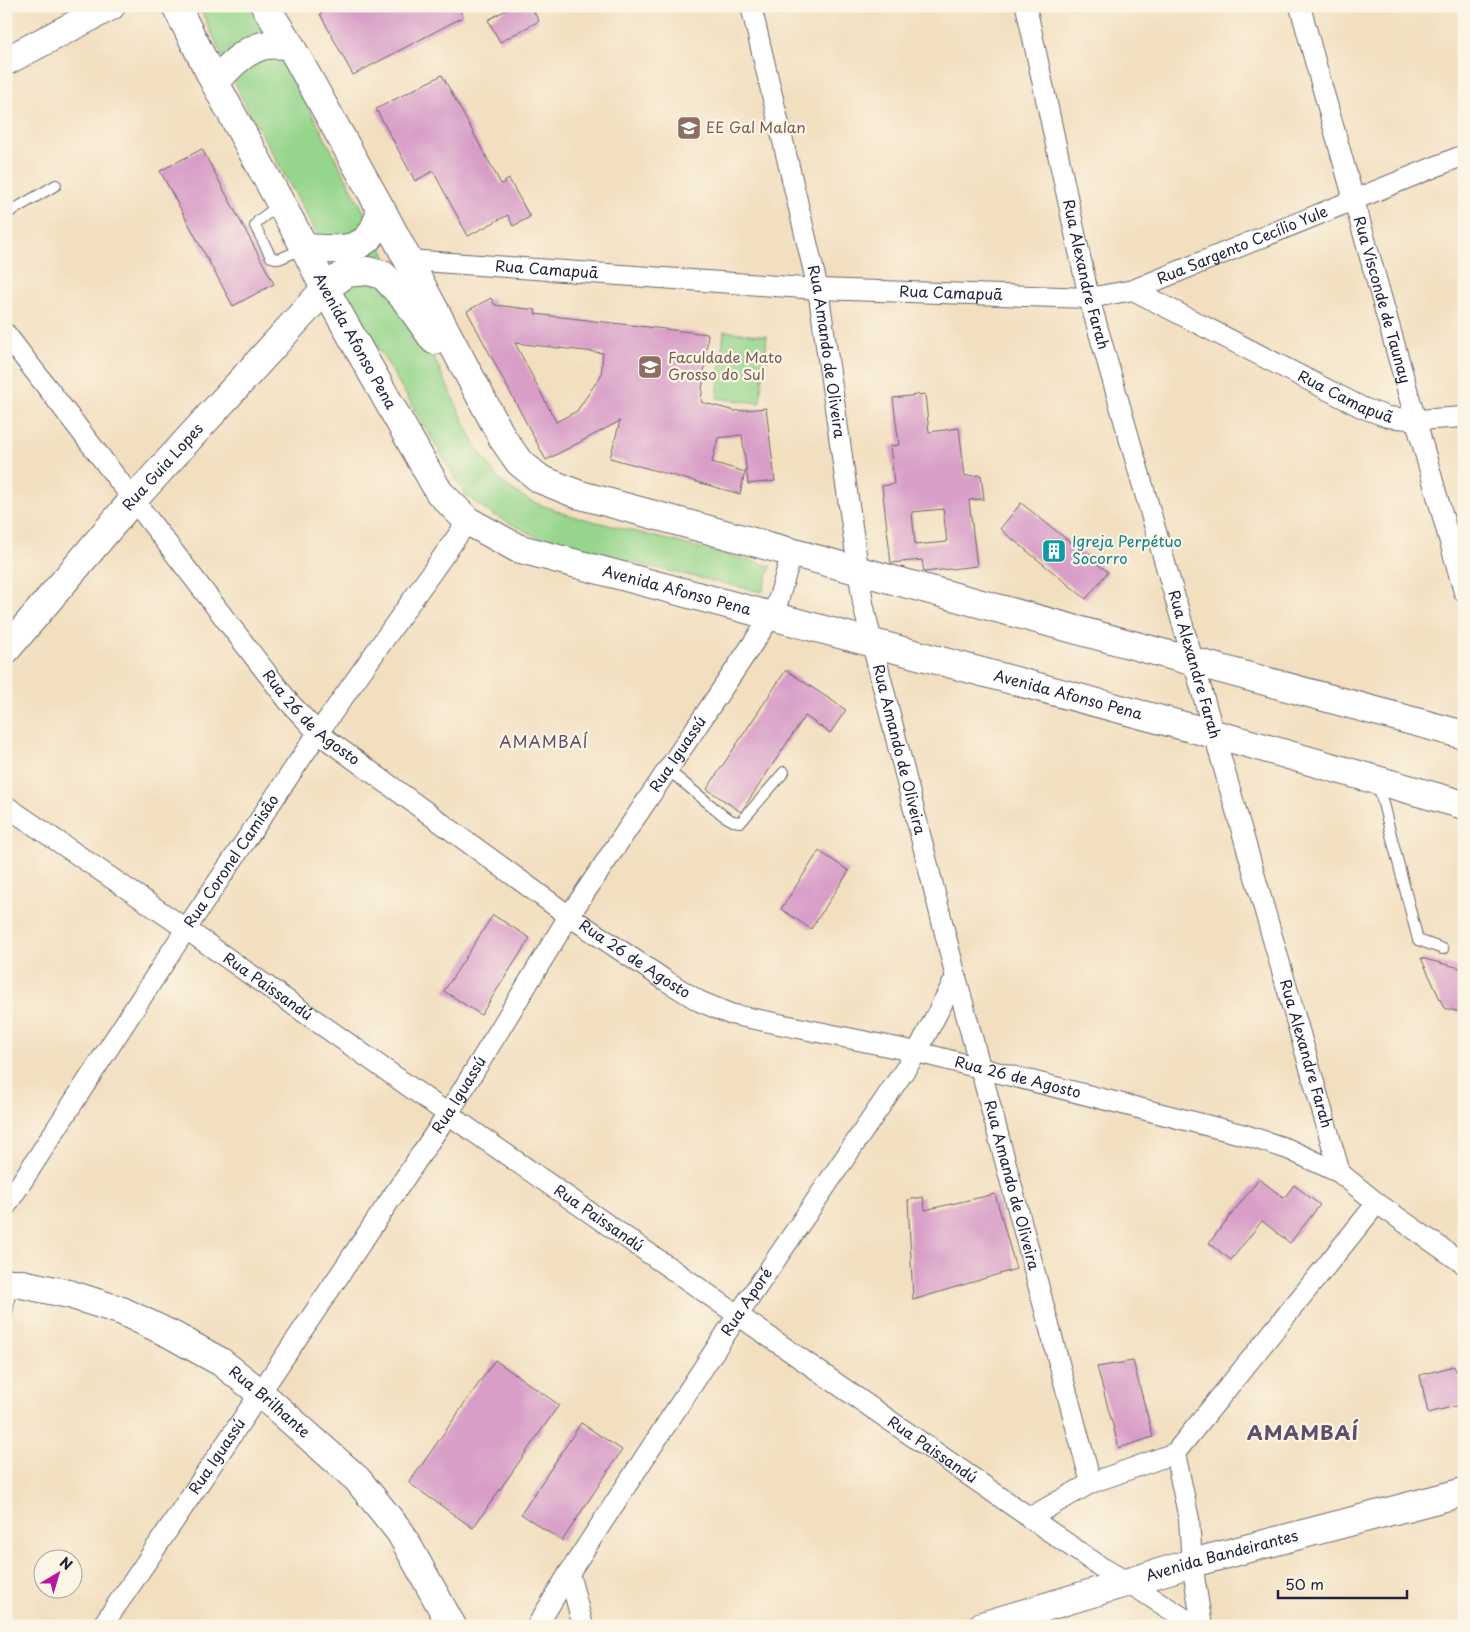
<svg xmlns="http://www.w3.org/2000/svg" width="1470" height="1632" viewBox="0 0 1470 1632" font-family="'Playpen Sans',sans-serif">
<rect width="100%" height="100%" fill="#fcf5e5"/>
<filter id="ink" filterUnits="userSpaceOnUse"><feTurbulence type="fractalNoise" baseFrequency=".02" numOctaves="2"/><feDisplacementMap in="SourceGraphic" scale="10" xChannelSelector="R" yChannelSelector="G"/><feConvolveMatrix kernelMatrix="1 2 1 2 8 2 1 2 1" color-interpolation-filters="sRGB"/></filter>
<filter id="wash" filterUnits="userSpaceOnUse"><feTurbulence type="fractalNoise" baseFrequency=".0096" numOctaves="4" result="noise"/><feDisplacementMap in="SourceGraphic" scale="20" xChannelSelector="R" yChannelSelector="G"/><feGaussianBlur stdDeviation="1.12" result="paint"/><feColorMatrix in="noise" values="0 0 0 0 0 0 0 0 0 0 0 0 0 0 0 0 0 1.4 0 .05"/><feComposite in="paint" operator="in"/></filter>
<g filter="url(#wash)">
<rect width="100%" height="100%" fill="#f2dfc0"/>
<g fill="#96d68c" stroke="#5c7c64">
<polygon points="199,6 255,6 373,229 477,449 500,481 528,500 565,514 771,566 762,592 551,544 492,514 466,496 350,300 330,257 243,100"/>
<polygon points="724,331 767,336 760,403 717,398"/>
</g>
<g id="blocks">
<g fill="#d89ec8" fill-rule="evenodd">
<polygon points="335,6 458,6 463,17 353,75 320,14"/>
<polygon points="513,6 531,6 539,21 500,42 488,20"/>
<polygon points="442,75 501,184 509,179 530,217 513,226 508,215 468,236 433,171 415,181 376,109"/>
<polygon points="202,149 274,284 233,306 160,171"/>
<path d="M491 298 495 305 536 310 535 314 708 334 701 402 735 411 766 408 775 481 748 484 742 435 718 438 712 462 745 472 740 494 610 458 620 421 546 460 467 311ZM515 343 603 353 601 375 577 411 556 422Z"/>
<path d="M925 394 929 432 959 428 965 476 981 475 984 499 969 500 977 566 924 572 922 560 891 563 882 486 894 484 890 446 899 445 893 398ZM943 509 947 542 915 545 912 512Z"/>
<polygon points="1021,503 1108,572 1086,599 1000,529"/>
<polygon points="786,670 846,710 830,733 805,716 741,812 707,789"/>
<polygon points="819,851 849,871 811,929 781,909"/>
<polygon points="493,915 530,938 481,1015 444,991"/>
<polygon points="1421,958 1464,969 1464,1013 1444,1008"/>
<polygon points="1259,1179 1284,1198 1294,1185 1320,1205 1290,1243 1262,1221 1231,1260 1209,1243"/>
<polygon points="995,1194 1016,1269 913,1300 908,1200 923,1197 925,1210"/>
<polygon points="495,1360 559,1405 473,1528 409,1483"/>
<polygon points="1133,1361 1153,1437 1119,1448 1097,1367"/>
<polygon points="1454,1366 1464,1391 1464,1404 1428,1413 1420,1375"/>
<polygon points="581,1423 622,1450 562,1541 521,1514"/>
</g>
</g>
</g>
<g filter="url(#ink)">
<use href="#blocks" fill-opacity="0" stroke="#6b646a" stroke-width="1"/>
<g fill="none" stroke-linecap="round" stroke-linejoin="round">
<defs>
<g id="lane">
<polyline points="280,204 258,221 255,226 271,257 279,259 305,248"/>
<polyline points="6,214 56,185"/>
<polyline points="668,770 724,816 733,821 741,822 784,772"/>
<polyline points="1378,784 1418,940 1443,949"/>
<polyline points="6,1323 11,1284"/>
</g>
<g id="street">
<path id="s1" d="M751 6 818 289 863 603 872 643 956 977 1091 1483"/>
<path id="s2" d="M1026 6 1089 298 1340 1173"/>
<path id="s3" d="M1300 6C1353 202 1410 397 1464 592"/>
<path id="s4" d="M408 260 818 289 1089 298 1133 290 1464 155"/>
<path id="s5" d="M1133 290 1363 408 1388 417 1417 420 1464 417"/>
<path id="s6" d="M6 334 289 702 318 733 569 916 665 980 699 1001 730 1014 917 1052 1245 1135 1288 1149 1340 1173 1377 1203 1464 1264"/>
<path id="s7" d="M6 806 186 929 448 1114 1101 1567 1129 1583 1196 1626"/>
<path id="s8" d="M6 1206 186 929 318 733 468 521"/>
<polyline points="1175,1453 1189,1519 1192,1563 1202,1626"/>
<polyline points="1029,1518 1091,1483 1175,1453 1377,1203"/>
<polyline points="569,1573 583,1626"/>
<path id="s9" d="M102 1626 130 1586 448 1114 569 916 772 615 778 601 792 552"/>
<path id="s10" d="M537 1626 569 1573 738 1315 917 1052 956 977"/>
</g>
<g id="secondary">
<polyline points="6,61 111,6"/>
<path id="s11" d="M6 650 133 500 325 289"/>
<path id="s12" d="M6 1283H17L69 1294 122 1311 172 1335 221 1362 259 1392 357 1479 400 1532 452 1626"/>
<path id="s13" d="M982 1626 1192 1563 1464 1492"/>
</g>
<g id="primary">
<path id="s14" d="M176 6 215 83 305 248 325 289 439 492 468 521 517 548 1240 741 1464 805"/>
<polyline points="265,6 290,45 382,211 503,439 519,462 540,479 577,494 1464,735"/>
<path d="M215 83C228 67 245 49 266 45 274 44 283 45 290 45"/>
<path d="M305 248C327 249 354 254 370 236 375 229 378 218 382 211"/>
<polyline points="325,289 346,273 368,271 383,275 405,299 434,340"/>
</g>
</defs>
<use href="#lane" stroke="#6b646a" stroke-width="12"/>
<use href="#street" stroke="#6b646a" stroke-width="22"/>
<use href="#secondary" stroke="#6b646a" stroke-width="30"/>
<use href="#primary" stroke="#6b646a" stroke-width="30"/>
<use href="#lane" stroke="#fff" stroke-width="10"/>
<use href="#street" stroke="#fff" stroke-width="20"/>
<use href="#secondary" stroke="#fff" stroke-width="28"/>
<use href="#primary" stroke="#fff" stroke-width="28"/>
</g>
</g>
<defs>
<symbol id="school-square" viewBox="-11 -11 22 22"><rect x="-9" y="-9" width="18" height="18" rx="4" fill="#8d6e63" stroke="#fcf5e5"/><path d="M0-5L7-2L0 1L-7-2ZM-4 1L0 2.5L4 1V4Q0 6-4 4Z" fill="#fff"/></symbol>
<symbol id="university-square" viewBox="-11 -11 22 22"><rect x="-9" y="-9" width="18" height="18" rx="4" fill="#8d6e63" stroke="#fcf5e5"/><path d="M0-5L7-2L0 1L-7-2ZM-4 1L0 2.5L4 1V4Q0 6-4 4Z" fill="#fff"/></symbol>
<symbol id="building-square" viewBox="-11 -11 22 22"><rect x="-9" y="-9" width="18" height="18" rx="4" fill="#0f9aa8" stroke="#fcf5e5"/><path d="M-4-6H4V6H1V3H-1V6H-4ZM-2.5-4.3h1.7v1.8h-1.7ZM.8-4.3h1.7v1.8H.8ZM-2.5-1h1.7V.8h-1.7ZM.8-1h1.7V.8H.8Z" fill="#fff"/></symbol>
</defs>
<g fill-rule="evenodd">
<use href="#school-square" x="675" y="114" width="28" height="28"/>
<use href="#university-square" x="636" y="353" width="28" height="28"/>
<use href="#building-square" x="1040" y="537" width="28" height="28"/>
</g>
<g text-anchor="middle" stroke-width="4.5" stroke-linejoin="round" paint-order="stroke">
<g font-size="15" fill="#785e54" stroke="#fcf5e5" text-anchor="start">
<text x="706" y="133">EE Gal Malan</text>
<text x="668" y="363">Faculdade Mato<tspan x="668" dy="17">Grosso do Sul</tspan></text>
</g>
<g font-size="15" fill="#22223b" stroke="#fcf5e5">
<text dy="5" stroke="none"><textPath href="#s4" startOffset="845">Rua Sargento Cecílio Yule</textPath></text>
<text dy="5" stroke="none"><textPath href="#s4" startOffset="139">Rua Camapuã</textPath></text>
<text dy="5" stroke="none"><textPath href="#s2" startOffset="275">Rua Alexandre Farah</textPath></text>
<text dy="5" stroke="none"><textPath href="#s4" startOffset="544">Rua Camapuã</textPath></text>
<text dy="5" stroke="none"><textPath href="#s3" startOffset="305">Rua Visconde de Taunay</textPath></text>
<text dy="5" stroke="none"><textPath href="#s14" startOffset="380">Avenida Afonso Pena</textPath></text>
<text dy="5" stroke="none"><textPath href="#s1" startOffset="354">Rua Amando de Oliveira</textPath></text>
<text dy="5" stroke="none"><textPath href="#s5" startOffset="238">Rua Camapuã</textPath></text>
<text dy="5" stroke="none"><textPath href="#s11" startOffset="241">Rua Guia Lopes</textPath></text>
<text dy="5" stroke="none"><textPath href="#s14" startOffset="815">Avenida Afonso Pena</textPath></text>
<text dy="5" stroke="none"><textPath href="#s2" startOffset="680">Rua Alexandre Farah</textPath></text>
<text dy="5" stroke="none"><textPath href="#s14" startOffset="1220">Avenida Afonso Pena</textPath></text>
<text dy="5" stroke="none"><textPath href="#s6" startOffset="491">Rua 26 de Agosto</textPath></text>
<text dy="5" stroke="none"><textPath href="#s1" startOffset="759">Rua Amando de Oliveira</textPath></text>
<text dy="5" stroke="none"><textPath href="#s9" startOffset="1045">Rua Iguassú</textPath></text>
<text dy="5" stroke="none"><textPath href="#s8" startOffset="412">Rua Coronel Camisão</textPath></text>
<text dy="5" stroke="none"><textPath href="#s6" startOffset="896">Rua 26 de Agosto</textPath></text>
<text dy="5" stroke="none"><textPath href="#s7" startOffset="318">Rua Paissandú</textPath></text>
<text dy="5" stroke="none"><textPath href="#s2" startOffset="1085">Rua Alexandre Farah</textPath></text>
<text dy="5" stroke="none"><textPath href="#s6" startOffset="1301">Rua 26 de Agosto</textPath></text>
<text dy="5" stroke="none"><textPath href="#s9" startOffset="640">Rua Iguassú</textPath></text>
<text dy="5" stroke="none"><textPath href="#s1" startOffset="1209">Rua Amando de Oliveira</textPath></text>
<text dy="5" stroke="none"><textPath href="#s7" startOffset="722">Rua Paissandú</textPath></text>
<text dy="5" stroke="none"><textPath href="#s10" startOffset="386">Rua Aporé</textPath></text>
<text dy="5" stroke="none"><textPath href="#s12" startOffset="294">Rua Brilhante</textPath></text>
<text dy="5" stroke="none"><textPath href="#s7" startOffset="1128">Rua Paissandú</textPath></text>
<text dy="5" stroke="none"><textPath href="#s9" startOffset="205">Rua Iguassú</textPath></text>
<text dy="5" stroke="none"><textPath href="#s13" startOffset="250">Avenida Bandeirantes</textPath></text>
</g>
<g font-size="15" fill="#0d838f" stroke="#fcf5e5" text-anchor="start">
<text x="1072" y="547">Igreja Perpétuo<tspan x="1072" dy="17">Socorro</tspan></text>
</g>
<g font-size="16" letter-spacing="1" fill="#624d6c" stroke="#fcf5e5">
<text x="544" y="748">AMAMBAÍ</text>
</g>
<g font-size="20" font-weight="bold" letter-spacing="1" fill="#624d6c" stroke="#fcf5e5">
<text x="1303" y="1440">AMAMBAÍ</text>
</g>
</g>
<rect width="1470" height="1632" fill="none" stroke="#fcf5e5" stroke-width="25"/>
<g transform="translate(58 1574) rotate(38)"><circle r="24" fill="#fcf5e5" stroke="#a5a1a1"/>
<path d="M0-4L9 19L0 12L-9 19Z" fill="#b5179e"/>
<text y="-8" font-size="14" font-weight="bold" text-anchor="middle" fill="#22223b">N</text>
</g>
<path d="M1278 1590v8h129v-8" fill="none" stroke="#22223b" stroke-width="2.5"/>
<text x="1285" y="1590" font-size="15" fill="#22223b" stroke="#fcf5e5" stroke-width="4" paint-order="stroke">50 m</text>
</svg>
